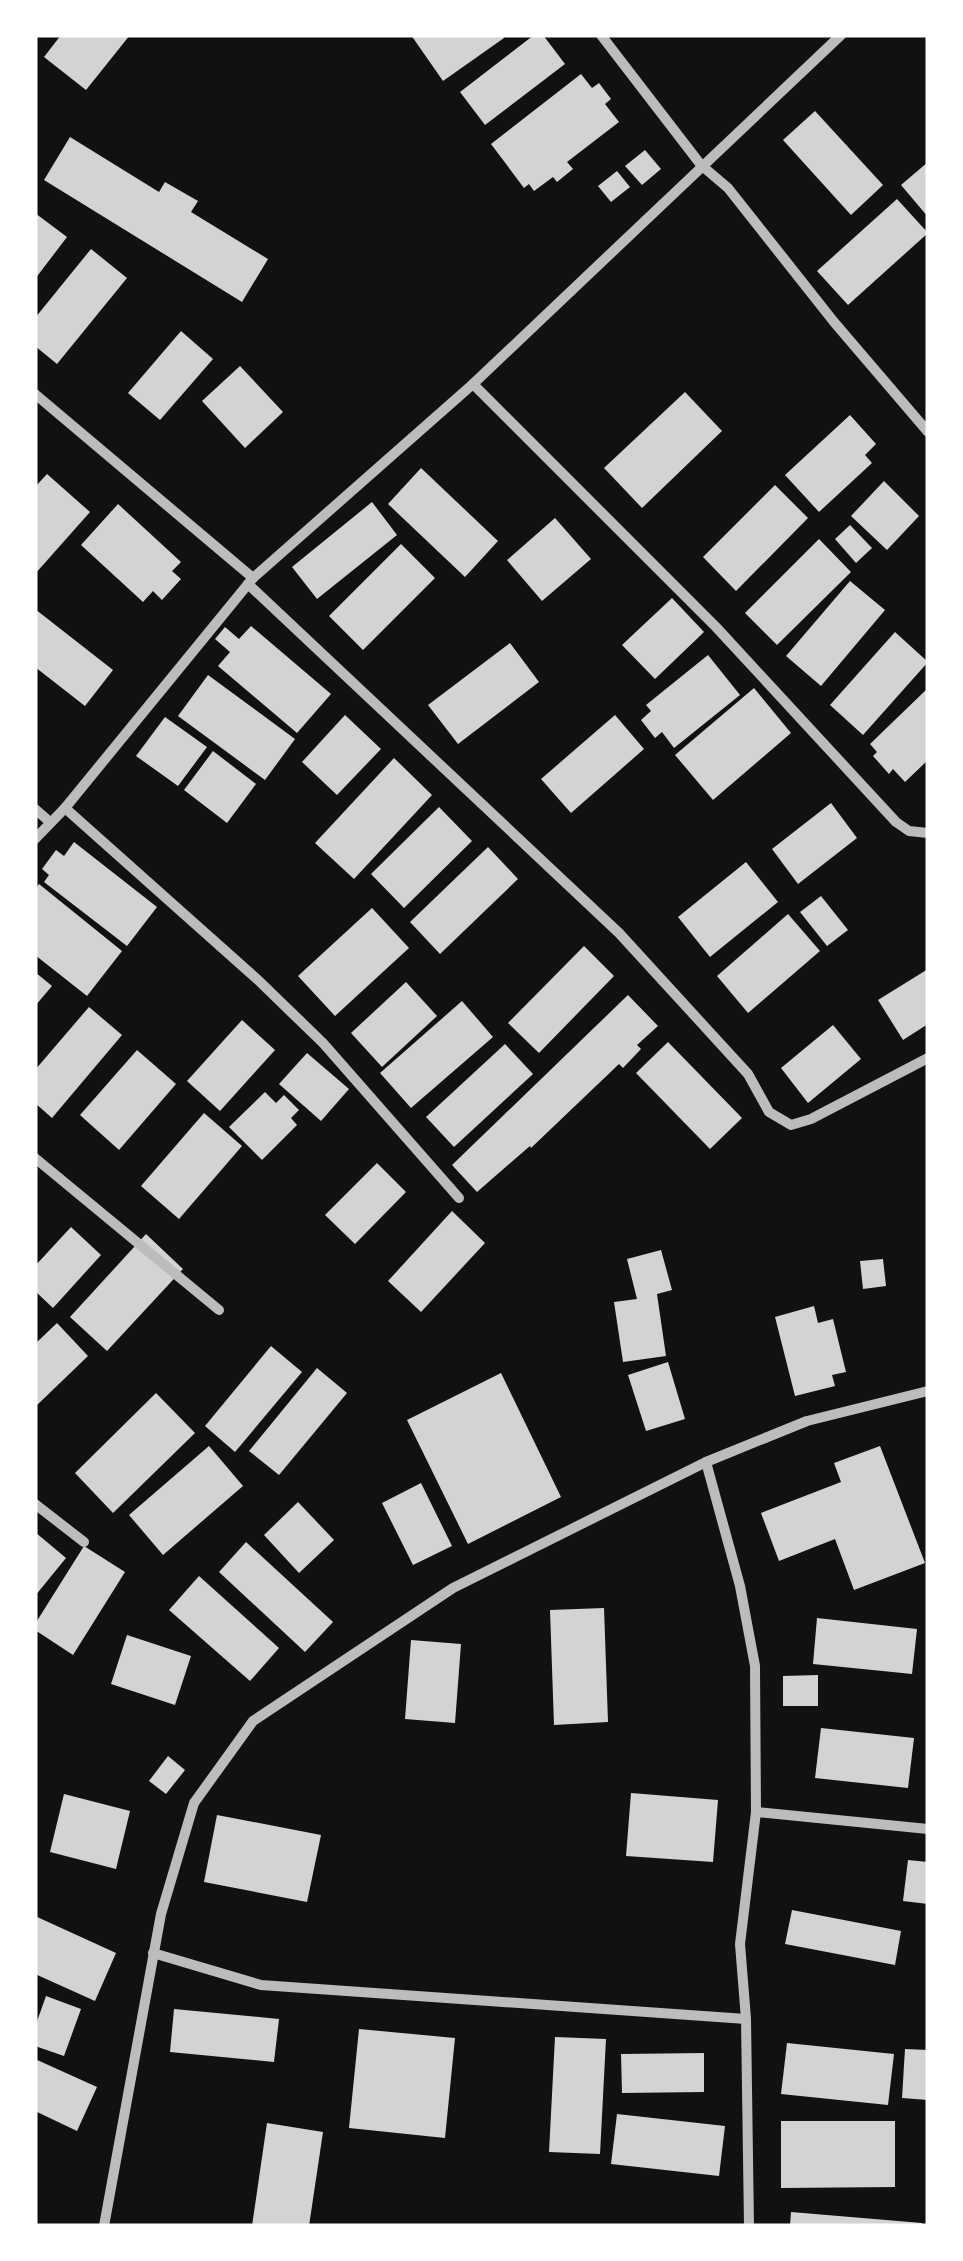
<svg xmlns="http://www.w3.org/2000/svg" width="963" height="2261" viewBox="0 0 963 2261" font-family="Mulish,sans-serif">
<rect width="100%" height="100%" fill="#111"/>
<g fill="#d3d3d3">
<polygon points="61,35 130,35 86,90 44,57"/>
<polygon points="411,35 502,35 504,38 443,81"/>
<polygon points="534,35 543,35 565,64 485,125 460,92"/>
<polygon points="581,74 592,88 599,83 611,99 605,104 619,122 567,162 573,169 557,182 553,177 534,191 529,184 524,188 491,144"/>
<polygon points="815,111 883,185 851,215 783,140"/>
<polygon points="70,137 159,192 165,182 198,201 191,212 268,259 242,302 44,180"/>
<polygon points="645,150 661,169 642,185 625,166"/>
<polygon points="928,162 928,217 901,185"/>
<polygon points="617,171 630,187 611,202 598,186"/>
<polygon points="897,199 928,233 848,305 817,271"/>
<polygon points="35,213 67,237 35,279"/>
<polygon points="91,249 127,278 57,364 35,346 35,318"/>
<polygon points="181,331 213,359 160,420 128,393"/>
<polygon points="240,366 283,412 245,448 202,401"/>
<polygon points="685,392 722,431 642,508 604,468"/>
<polygon points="850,415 876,444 865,455 872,463 819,512 785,475"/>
<polygon points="421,468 498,541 465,577 388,504"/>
<polygon points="47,474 90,512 35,574 35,487"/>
<polygon points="884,481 919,516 887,550 851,516"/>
<polygon points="775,485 808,518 736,591 703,557"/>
<polygon points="372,502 397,535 317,599 292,567"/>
<polygon points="118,504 181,562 172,571 181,579 162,600 153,591 143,602 81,545"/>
<polygon points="555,518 591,559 542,601 507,560"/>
<polygon points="850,525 872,548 856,563 835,539"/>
<polygon points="819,539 851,572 777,645 745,613"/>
<polygon points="401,544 435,578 363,650 329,616"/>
<polygon points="850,581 885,610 821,686 786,656"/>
<polygon points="672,598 704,632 655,679 622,645"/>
<polygon points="35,609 113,670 85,706 35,667"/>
<polygon points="251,626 331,694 297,733 218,666 230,652 215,639 225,627 239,639"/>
<polygon points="895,632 928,662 863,735 830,705"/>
<polygon points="510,643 539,682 458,744 428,705"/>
<polygon points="708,655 740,695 674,748 662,732 655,738 641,720 651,711 646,705"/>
<polygon points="208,675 295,739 265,780 178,716"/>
<polygon points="754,688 791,733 713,800 675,755"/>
<polygon points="928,688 928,760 905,782 893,769 889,774 873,756 877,752 870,744"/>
<polygon points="345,715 381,749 337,795 302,762"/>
<polygon points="615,715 644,749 571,813 541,779"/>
<polygon points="165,717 207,747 178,786 136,756"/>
<polygon points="213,751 256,784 227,823 184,790"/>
<polygon points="394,758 432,795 354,879 315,843"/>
<polygon points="831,803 857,838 798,884 772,849"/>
<polygon points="439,807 472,841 404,908 371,874"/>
<polygon points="74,842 157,907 127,946 44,882 49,875 42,869 56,850 64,856"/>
<polygon points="488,847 518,879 440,954 410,922"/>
<polygon points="746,862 778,902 710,957 678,917"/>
<polygon points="39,884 122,951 87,996 35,955 35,890"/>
<polygon points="821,896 848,930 827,946 800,912"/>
<polygon points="372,908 409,948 335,1016 298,976"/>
<polygon points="788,914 820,951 748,1013 717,976"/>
<polygon points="584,946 614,976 539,1053 508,1023"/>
<polygon points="928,969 928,1024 903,1040 878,1000"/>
<polygon points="35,972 52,986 35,1006"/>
<polygon points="406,982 437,1016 382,1067 351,1033"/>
<polygon points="628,995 658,1026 637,1045 641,1049 623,1068 619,1064 531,1148 530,1146 477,1192 452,1165"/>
<polygon points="462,1001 493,1037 411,1108 380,1073"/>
<polygon points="89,1007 122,1035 52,1118 35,1103 35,1070"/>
<polygon points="242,1020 275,1050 220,1111 187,1081"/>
<polygon points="833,1025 861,1059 808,1103 781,1068"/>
<polygon points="668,1042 742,1118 710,1149 636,1073"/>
<polygon points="505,1044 533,1074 454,1147 426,1117"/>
<polygon points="137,1050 176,1084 119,1150 80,1115"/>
<polygon points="307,1053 349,1089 321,1121 279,1084"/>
<polygon points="265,1092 276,1103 284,1095 299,1110 291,1118 297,1125 262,1160 229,1127"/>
<polygon points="204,1113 242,1146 179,1219 141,1186"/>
<polygon points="377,1163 406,1192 355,1244 325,1215"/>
<polygon points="452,1211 485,1243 421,1312 388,1281"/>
<polygon points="71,1227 101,1255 53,1308 35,1291 35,1266"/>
<polygon points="146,1234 183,1269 107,1351 70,1317"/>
<polygon points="661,1250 672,1290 657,1294 666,1356 623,1362 614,1302 637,1299 627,1259"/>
<polygon points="883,1259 886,1286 863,1289 860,1261"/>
<polygon points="814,1306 818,1323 833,1319 846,1372 832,1375 835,1386 795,1396 775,1317"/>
<polygon points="57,1323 88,1356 35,1407 35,1344"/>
<polygon points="271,1346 302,1372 235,1452 205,1426"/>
<polygon points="668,1362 685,1419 646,1431 628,1375"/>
<polygon points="317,1368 347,1393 279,1475 249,1451"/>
<polygon points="501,1373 561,1497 468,1544 407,1420"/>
<polygon points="156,1393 195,1433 113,1513 75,1473"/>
<polygon points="209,1446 243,1486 163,1555 129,1515"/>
<polygon points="880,1446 925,1563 854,1590 835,1539 779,1561 761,1513 841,1482 834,1463"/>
<polygon points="421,1483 452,1546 413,1565 382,1503"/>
<polygon points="298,1502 334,1540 299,1573 264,1535"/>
<polygon points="35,1532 66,1558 35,1596"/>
<polygon points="246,1542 333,1622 305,1652 219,1572"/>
<polygon points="84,1546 125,1572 73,1655 35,1630 35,1624"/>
<polygon points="199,1576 279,1648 250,1681 169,1610"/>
<polygon points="604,1608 608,1722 554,1725 550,1610"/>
<polygon points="817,1618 917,1629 912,1674 813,1664"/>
<polygon points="127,1635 191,1656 175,1705 111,1684"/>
<polygon points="411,1640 461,1644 455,1723 405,1719"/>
<polygon points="818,1675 818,1706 783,1706 783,1676"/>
<polygon points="821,1728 914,1738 908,1788 815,1778"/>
<polygon points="168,1756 185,1770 166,1794 149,1781"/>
<polygon points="631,1793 718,1800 713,1862 626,1856"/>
<polygon points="64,1794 130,1811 116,1869 50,1852"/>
<polygon points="217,1815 321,1835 307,1902 204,1882"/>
<polygon points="908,1860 928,1862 928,1904 903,1901"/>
<polygon points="792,1910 901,1931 895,1965 785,1944"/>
<polygon points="35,1916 116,1953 95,2001 35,1974"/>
<polygon points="46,1996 81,2009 64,2056 35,2046 35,2027"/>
<polygon points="174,2009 279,2019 274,2062 170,2052"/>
<polygon points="359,2029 455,2038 445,2138 349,2128"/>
<polygon points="555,2037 606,2039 600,2154 549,2152"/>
<polygon points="787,2043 894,2054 888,2105 781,2094"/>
<polygon points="905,2049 928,2050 928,2100 902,2098"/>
<polygon points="704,2053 704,2092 622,2093 621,2054"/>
<polygon points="35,2059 97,2087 77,2131 35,2111"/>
<polygon points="617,2114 725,2126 719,2176 611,2164"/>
<polygon points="781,2121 895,2121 895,2187 781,2188"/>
<polygon points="267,2123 323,2132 309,2226 252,2226"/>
<polygon points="791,2212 922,2223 922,2226 790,2226"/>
</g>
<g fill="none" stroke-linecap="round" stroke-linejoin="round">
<g stroke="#bcbcbc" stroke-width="10">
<polyline points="601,35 701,165 728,188 834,322 928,432"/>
<polyline points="473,384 716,627 896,822 909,831 928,833"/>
<polyline points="35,394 253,578"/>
<polyline points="248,584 619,933 748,1074 769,1112 791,1125 811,1119 928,1058"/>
<polyline points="65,808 258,980 323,1043 459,1198"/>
<polyline points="35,809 50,822"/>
<polyline points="35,839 65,808 253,578 473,384 841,35"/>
<polyline points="35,1158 219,1310"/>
<polyline points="706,1462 740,1586 755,1666 756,1812 740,1944 746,2019 749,2226"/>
<polyline points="35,1504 84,1542"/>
<polyline points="756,1812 928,1829"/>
<polyline points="153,1953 261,1985 746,2019"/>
<polyline points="104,2226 161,1914 194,1803 253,1721 453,1588 706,1462 807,1421 928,1391"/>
</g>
</g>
<rect width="963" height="2261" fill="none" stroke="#ffffff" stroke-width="75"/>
</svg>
